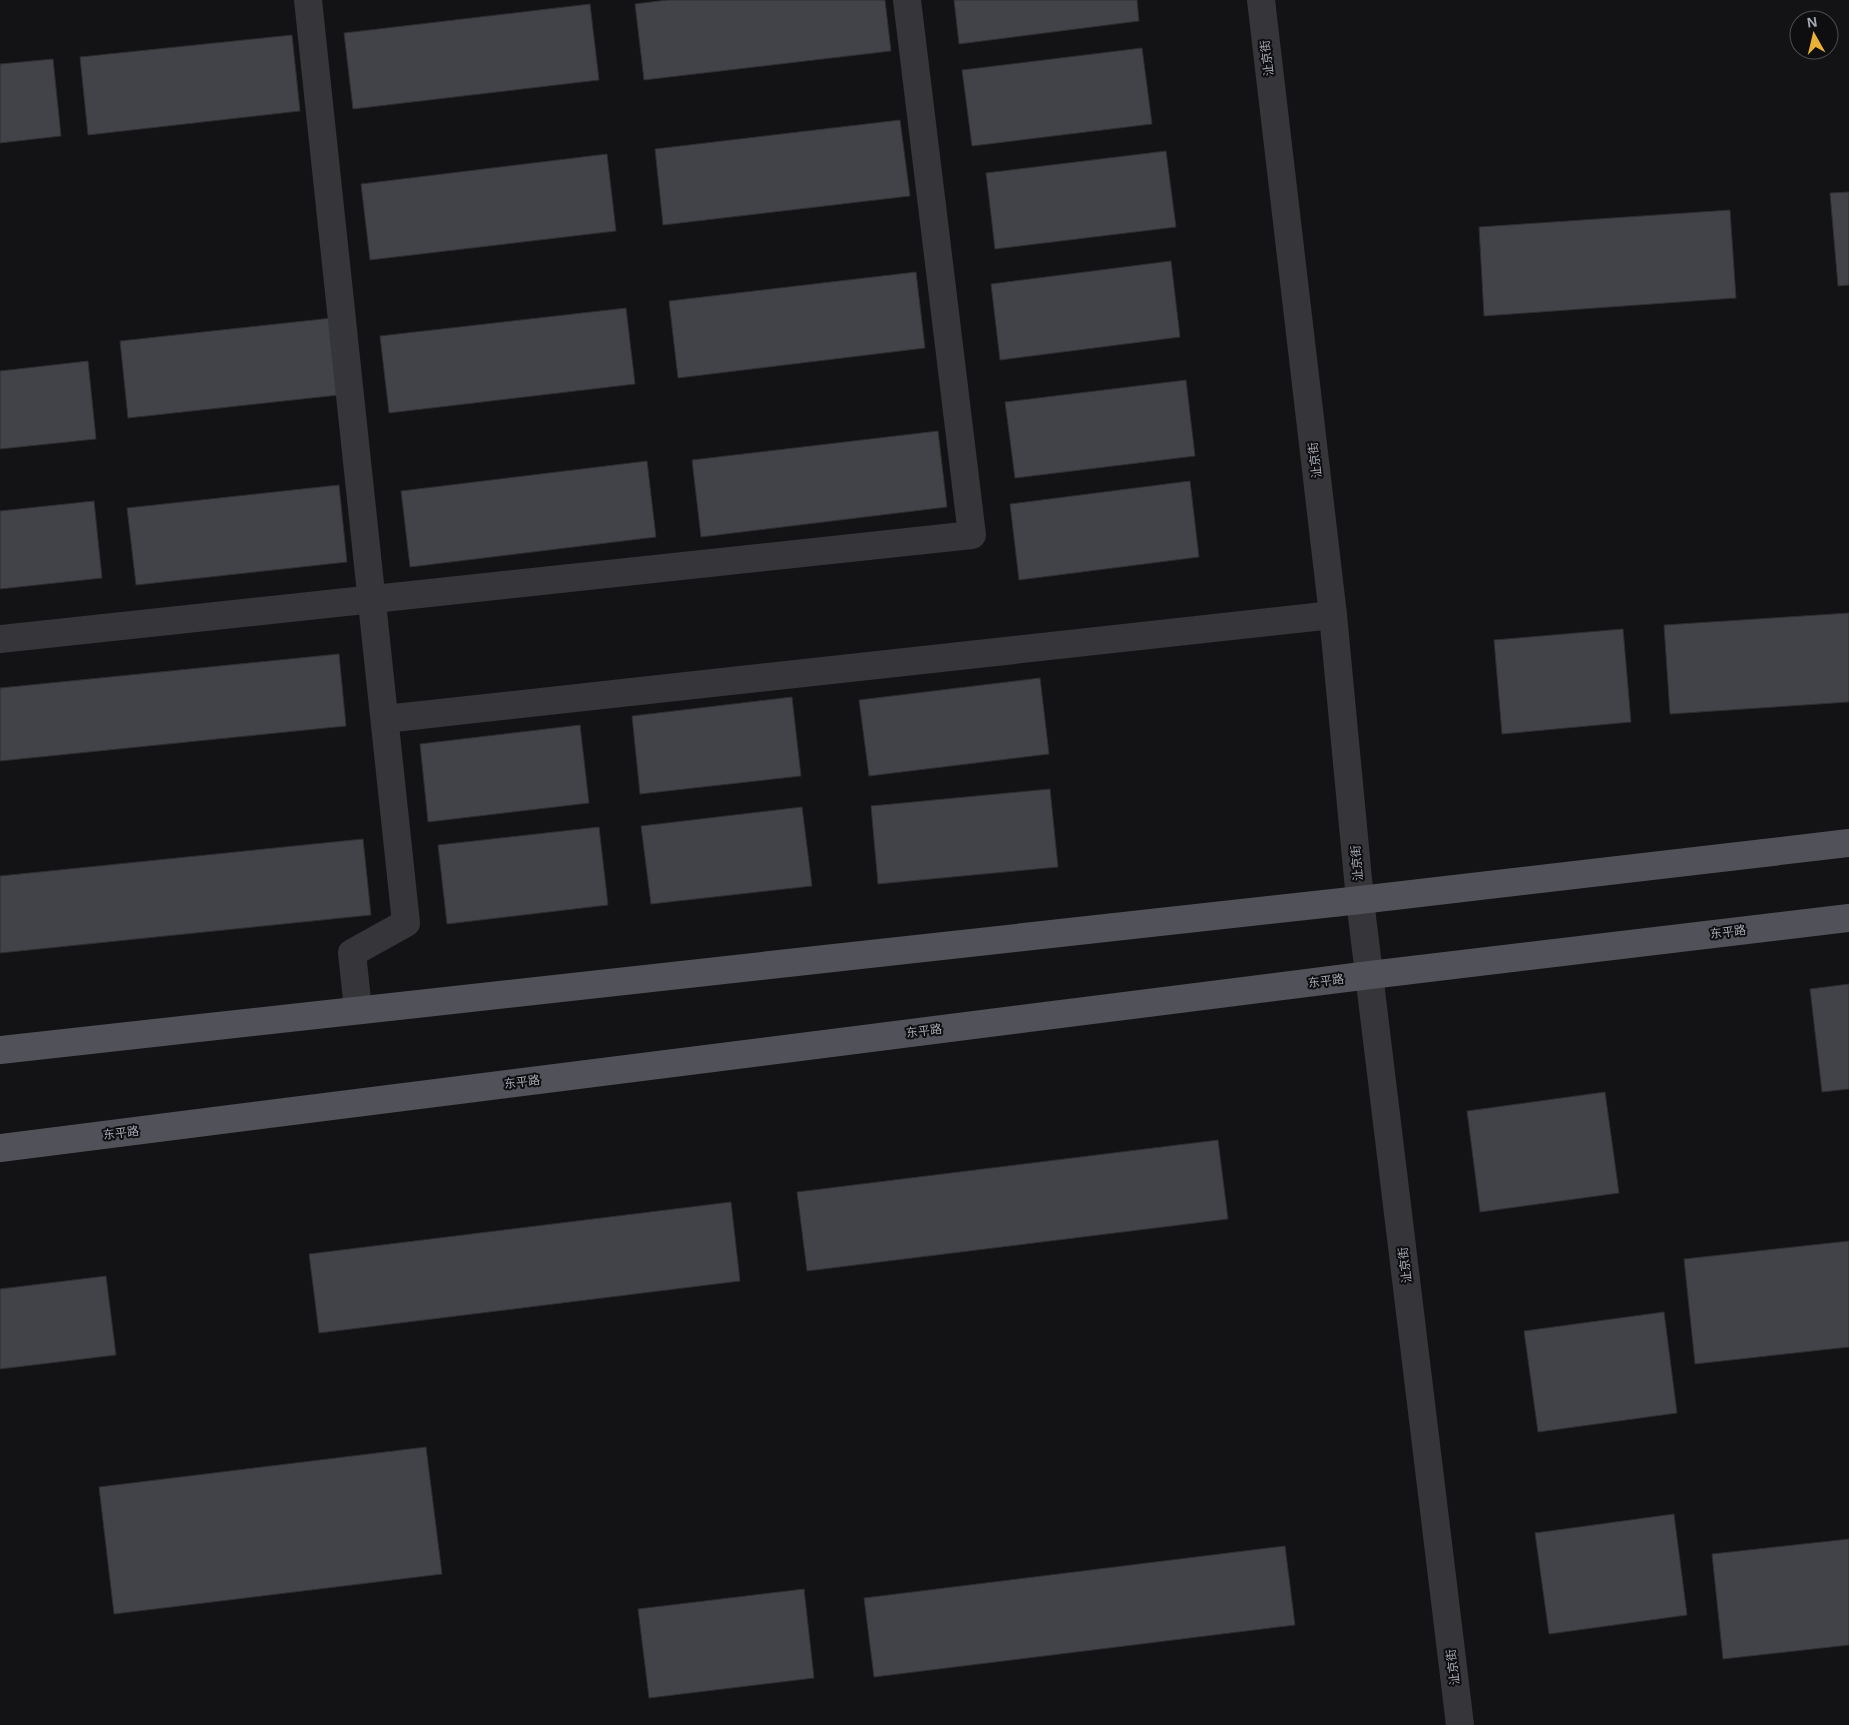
<svg xmlns="http://www.w3.org/2000/svg" width="1849" height="1725" viewBox="0 0 1849 1725" font-family="Helvetica,'Noto Sans SC',sans-serif">
<rect width="100%" height="100%" fill="#131315"/>
<g fill="#424348" stroke="#2e2d31">
<polygon points="667,0 885,0 891,51 644,80 635,4"/>
<polygon points="954,0 1137,0 1139,21 959,44"/>
<polygon points="590,4 599,80 353,109 344,33"/>
<polygon points="292,35 300,111 88,135 80,57"/>
<polygon points="1142,48 1152,124 972,146 962,70"/>
<polygon points="53,59 61,136 0,143 0,64"/>
<polygon points="900,120 910,196 663,225 655,149"/>
<polygon points="1166,151 1176,227 995,249 986,173"/>
<polygon points="607,154 616,231 370,260 361,184"/>
<polygon points="1849,192 1849,285 1838,286 1830,193"/>
<polygon points="1730,210 1736,298 1484,316 1479,227"/>
<polygon points="1171,261 1180,337 1000,360 991,284"/>
<polygon points="916,272 925,348 678,378 669,301"/>
<polygon points="626,308 635,384 389,413 380,336"/>
<polygon points="332,318 339,395 128,418 120,341"/>
<polygon points="88,361 96,439 0,449 0,371"/>
<polygon points="1186,380 1195,456 1015,478 1005,402"/>
<polygon points="938,431 947,507 701,537 692,460"/>
<polygon points="647,461 656,537 410,567 401,491"/>
<polygon points="1190,481 1199,557 1019,580 1010,504"/>
<polygon points="339,485 347,562 136,585 127,508"/>
<polygon points="94,501 102,578 0,589 0,511"/>
<polygon points="1849,613 1849,702 1670,714 1664,625"/>
<polygon points="1623,629 1631,722 1502,734 1494,640"/>
<polygon points="339,654 346,726 0,761 0,688"/>
<polygon points="1040,678 1049,754 869,776 859,700"/>
<polygon points="792,697 801,776 640,794 632,716"/>
<polygon points="580,725 589,803 428,822 420,744"/>
<polygon points="1050,789 1058,867 878,884 871,806"/>
<polygon points="802,807 812,886 651,904 641,826"/>
<polygon points="599,827 608,905 447,924 438,845"/>
<polygon points="363,839 371,915 0,953 0,876"/>
<polygon points="1849,984 1849,1089 1822,1092 1810,989"/>
<polygon points="1605,1092 1619,1193 1480,1212 1467,1111"/>
<polygon points="1218,1140 1228,1219 807,1271 797,1192"/>
<polygon points="731,1202 740,1281 319,1333 309,1254"/>
<polygon points="1849,1241 1849,1347 1695,1364 1684,1259"/>
<polygon points="106,1276 116,1355 0,1369 0,1289"/>
<polygon points="1664,1312 1677,1413 1538,1432 1524,1331"/>
<polygon points="426,1447 442,1574 114,1614 99,1487"/>
<polygon points="1674,1514 1687,1615 1549,1634 1535,1533"/>
<polygon points="1849,1539 1849,1645 1723,1659 1712,1554"/>
<polygon points="1285,1546 1295,1625 874,1677 864,1598"/>
<polygon points="804,1589 814,1678 649,1698 638,1609"/>
</g>
<g fill="none" stroke-linecap="round" stroke-linejoin="round">
<g stroke="#35353a" stroke-width="28">
<polyline points="308,0 406,923 352,953 358,1009"/>
<polyline points="1261,0 1333,615 1360,900 1460,1725"/>
<polyline points="0,639 972,535 907,0"/>
<polyline points="385,719 1333,615"/>
</g>
<g stroke="#515259" stroke-width="28">
<polyline points="0,1050 1360,900 1849,843"/>
<polyline points="0,1148 1370,975 1849,918"/>
</g>
</g>
<g text-anchor="middle" stroke-width="4" stroke-linejoin="round" paint-order="stroke">
<g font-size="12" fill="#a6aab5" stroke="#0e0e10">
<text transform="translate(1267 58) rotate(-97)" y="4">沚京街</text>
<text transform="translate(1315 460) rotate(-97)" y="4">沚京街</text>
<text transform="translate(1357 863) rotate(-95)" y="4">沚京街</text>
<text transform="translate(1728 932) rotate(-7)" y="4">东平路</text>
<text transform="translate(1326 981) rotate(-7)" y="4">东平路</text>
<text transform="translate(924 1031) rotate(-7)" y="4">东平路</text>
<text transform="translate(522 1082) rotate(-7)" y="4">东平路</text>
<text transform="translate(121 1133) rotate(-7)" y="4">东平路</text>
<text transform="translate(1405 1265) rotate(-97)" y="4">沚京街</text>
<text transform="translate(1453 1667) rotate(-97)" y="4">沚京街</text>
</g>
</g>
<g transform="translate(1814 35) rotate(352)"><circle r="24" fill="#0e0e10" stroke="#4b4c52"/>
<path d="M0-4L9 19L0 12L-9 19Z" fill="#eab137"/>
<text y="-8" font-size="14" font-weight="bold" text-anchor="middle" fill="#a6aab5">N</text>
</g>
</svg>
